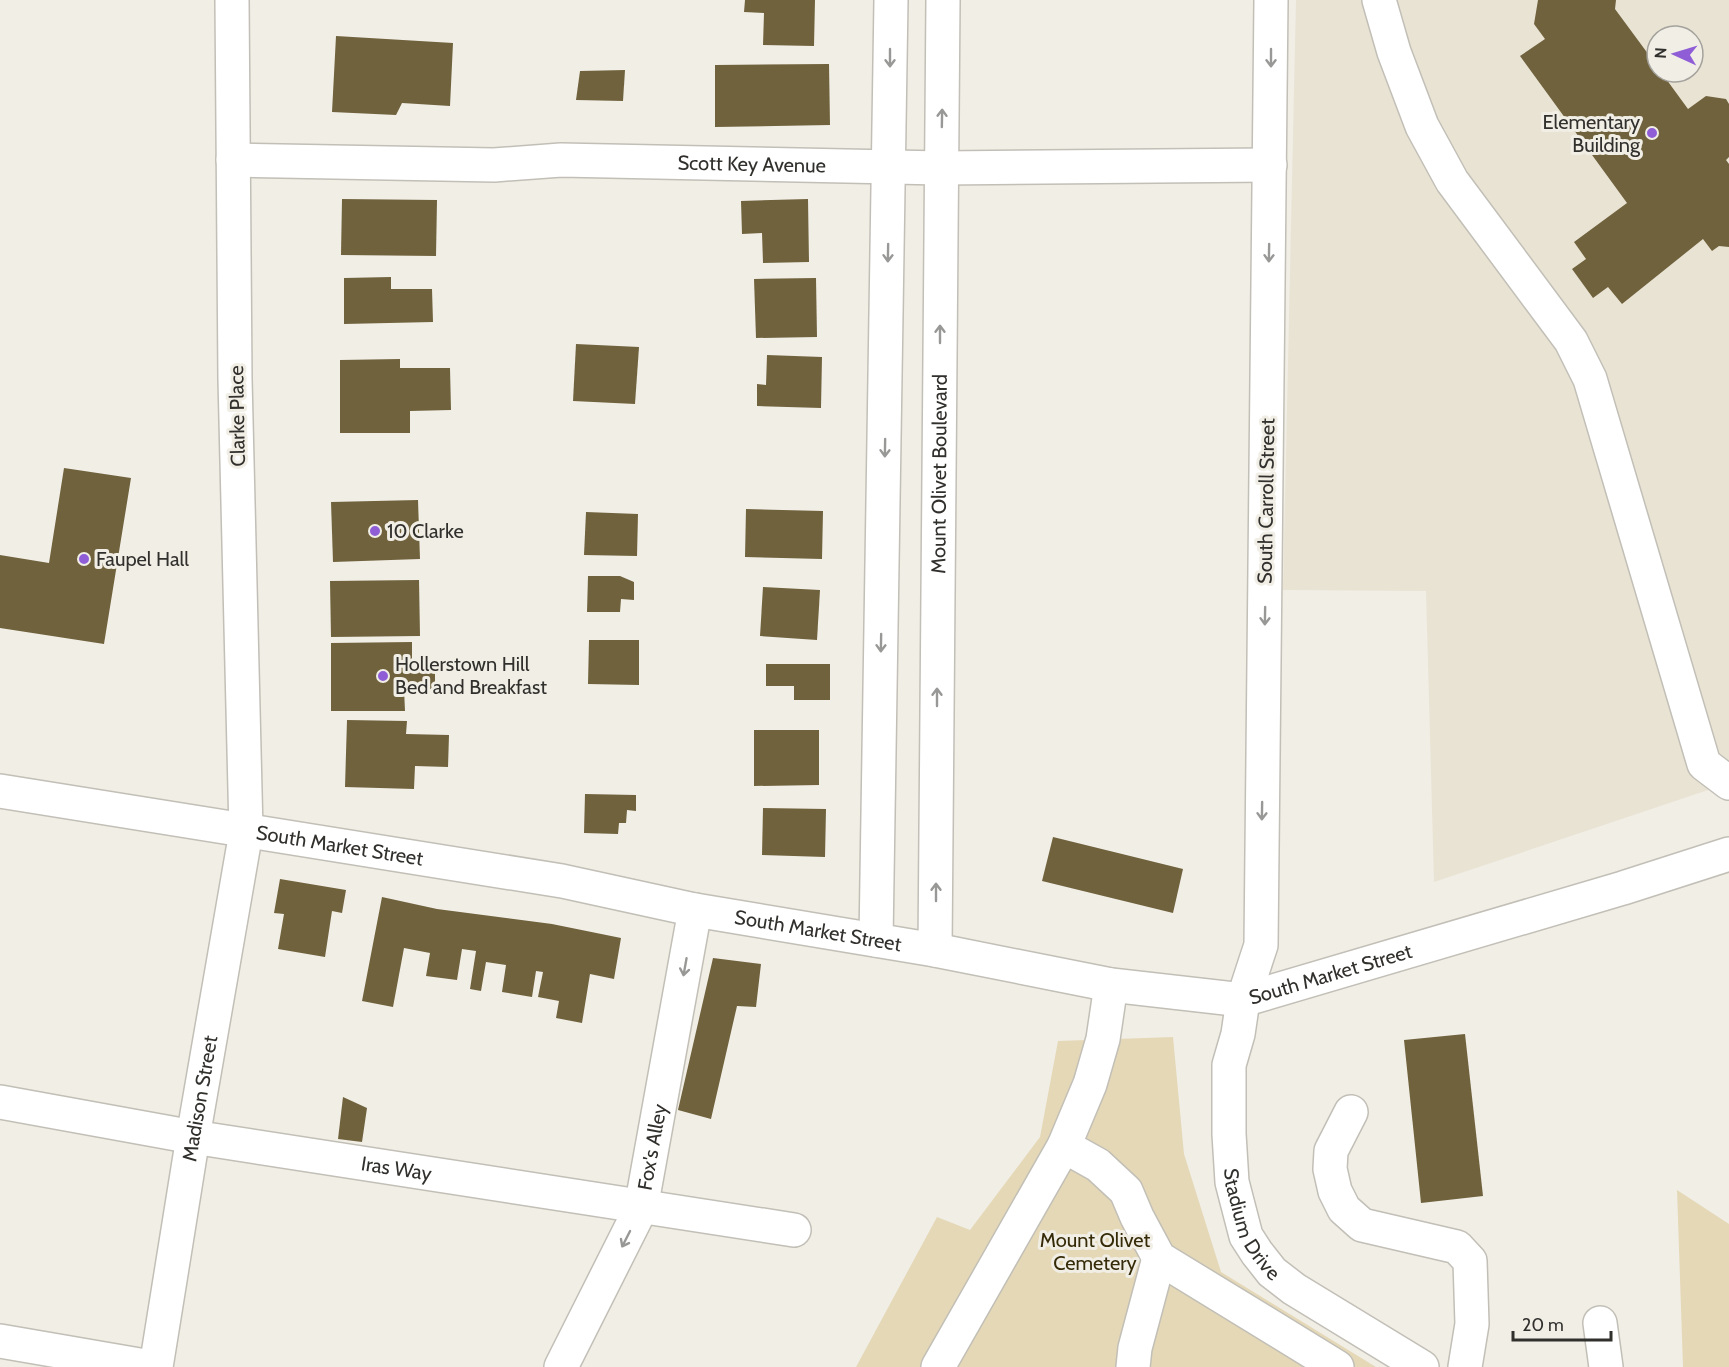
<svg xmlns="http://www.w3.org/2000/svg" width="1729" height="1367" viewBox="0 0 1729 1367" font-family="Cabin,sans-serif">
<rect width="100%" height="100%" fill="#f1eee6"/>
<path fill="#e9e3d4" fill-rule="evenodd" d="M1296 0H1729V783L1434 882 1426 591 1283 590ZM1657 36H1693V72H1657Z"/>
<g fill="#e5d8b7">
<polygon points="1173,1037 1184,1154 1221,1272 1376,1367 856,1367 937,1217 970,1230 1040,1137 1058,1041"/>
<polygon points="1677,1190 1729,1224 1729,1367 1683,1367"/>
</g>
<g fill="#70623d">
<polygon points="745,0 815,0 814,46 763,45 764,13 744,12"/>
<polygon points="1538,0 1616,0 1615,9 1657,66 1657,72 1661,72 1688,109 1706,96 1726,99 1729,104 1729,157 1726,160 1729,164 1729,247 1719,246 1712,251 1703,239 1622,304 1608,287 1593,298 1572,269 1586,259 1574,242 1627,203 1520,56 1545,39 1534,24"/>
<polygon points="336,36 453,43 450,106 402,103 396,115 332,112"/>
<polygon points="829,64 830,125 715,127 715,65"/>
<polygon points="625,70 623,101 576,100 580,71"/>
<polygon points="342,199 437,200 436,256 341,255"/>
<polygon points="808,199 809,262 763,263 762,233 742,234 741,201"/>
<polygon points="391,277 391,289 432,289 433,322 344,324 344,278"/>
<polygon points="816,278 817,337 756,338 754,279"/>
<polygon points="576,344 639,347 635,404 573,401"/>
<polygon points="767,355 822,357 821,408 757,406 757,384 766,385"/>
<polygon points="400,359 400,368 450,368 451,410 410,411 410,433 340,433 340,360"/>
<polygon points="64,468 131,478 104,644 0,628 0,555 49,563"/>
<polygon points="418,500 420,559 333,562 331,502"/>
<polygon points="746,509 823,511 822,559 745,557"/>
<polygon points="586,512 638,514 637,556 584,555"/>
<polygon points="588,576 620,576 634,582 634,600 621,599 620,612 587,612"/>
<polygon points="419,580 420,636 331,637 330,581"/>
<polygon points="763,587 820,590 817,640 760,636"/>
<polygon points="589,640 639,640 639,685 588,684"/>
<polygon points="412,642 412,663 435,663 435,689 404,689 405,711 331,711 331,643"/>
<polygon points="766,664 830,664 830,700 794,700 794,686 766,686"/>
<polygon points="347,720 407,721 406,734 449,735 448,767 415,766 414,789 345,787"/>
<polygon points="754,730 819,730 819,785 754,786"/>
<polygon points="585,794 636,795 636,811 627,810 626,823 619,823 618,834 584,833"/>
<polygon points="763,808 826,809 825,857 762,855"/>
<polygon points="1053,837 1183,869 1173,913 1042,881"/>
<polygon points="280,879 346,890 342,913 332,911 325,957 278,949 284,914 274,913"/>
<polygon points="382,897 437,909 552,924 621,938 614,979 590,974 582,1023 556,1018 559,1001 538,997 543,972 536,971 532,997 502,992 506,965 486,962 481,991 470,989 476,951 462,949 457,980 426,976 430,953 404,948 393,1007 362,1001"/>
<polygon points="713,958 761,964 756,1007 737,1006 711,1119 678,1110"/>
<polygon points="1465,1034 1483,1196 1421,1203 1404,1040"/>
<polygon points="343,1097 367,1108 362,1142 338,1139"/>
</g>
<g fill="none" stroke-linecap="round" stroke-linejoin="round">
<defs>
<g id="minor">
<path id="s1" d="M1271 0 1261 945 1243 1000 1238 1034 1229 1065V1134L1232 1182 1246 1236 1257 1253 1272 1272 1294 1289 1422 1367"/>
<polyline points="1379,0 1394,52 1422,126 1452,181 1571,341 1590,379 1704,764 1729,783"/>
<path id="s2" d="M233 160 494 165 561 160 941 168 1270 165"/>
<polyline points="876,940 891,0"/>
<path id="s3" d="M935 950 943 0"/>
<path id="s4" d="M0 1102 193 1137 794 1230"/>
<polyline points="1351,1112 1331,1151 1330,1169 1335,1191 1344,1209 1362,1225 1457,1247 1470,1261 1472,1324 1465,1367"/>
<polyline points="1064,1146 1098,1165 1126,1191 1137,1217 1159,1258 1337,1367"/>
<polyline points="1600,1323 1606,1367"/>
<polyline points="0,1341 151,1367"/>
<path id="s5" d="M156 1367 193 1137 246 832 235 379 232 0"/>
<path id="s6" d="M561 1367 641 1208 695 910"/>
<polyline points="938,1367 1064,1146 1090,1084 1103,1039 1111,985"/>
<polyline points="1133,1367 1135,1348 1159,1258"/>
</g>
<g id="major">
<path id="s7" d="M0 791 562 881 695 910 935 950 1111 985 1243 1000 1623 888 1729 854"/>
</g>
</defs>
<use href="#minor" stroke="#c2bfb7" stroke-width="36"/>
<use href="#major" stroke="#c2bfb7" stroke-width="36"/>
<use href="#minor" stroke="#fff" stroke-width="33"/>
<use href="#major" stroke="#fff" stroke-width="33"/>
</g>
<defs><path id="oneway-shaft" d="M-6 0H5M1.5-3L5.5 0L1.5 3" fill="none" stroke-width="1.6" stroke-linecap="round" stroke-linejoin="round" transform="scale(1.5)"/></defs>
<g stroke="#989896">
<use href="#oneway-shaft" transform="translate(890 58) rotate(90)"/>
<use href="#oneway-shaft" transform="translate(1271 58) rotate(90)"/>
<use href="#oneway-shaft" transform="translate(942 118) rotate(-89)"/>
<use href="#oneway-shaft" transform="translate(888 253) rotate(91)"/>
<use href="#oneway-shaft" transform="translate(1269 253) rotate(91)"/>
<use href="#oneway-shaft" transform="translate(940 334) rotate(-90)"/>
<use href="#oneway-shaft" transform="translate(885 448) rotate(91)"/>
<use href="#oneway-shaft" transform="translate(1265 616) rotate(91)"/>
<use href="#oneway-shaft" transform="translate(881 643) rotate(91)"/>
<use href="#oneway-shaft" transform="translate(937 697) rotate(-90)"/>
<use href="#oneway-shaft" transform="translate(1262 811) rotate(91)"/>
<use href="#oneway-shaft" transform="translate(936 892) rotate(-90)"/>
<use href="#oneway-shaft" transform="translate(685 967) rotate(100)"/>
<use href="#oneway-shaft" transform="translate(626 1239) rotate(117)"/>
</g>
<g fill="#8f5ed7" stroke="#f1eee6" stroke-width="2">
<circle cx="1652" cy="133" r="6"/>
<circle cx="375" cy="531" r="6"/>
<circle cx="84" cy="559" r="6"/>
<circle cx="383" cy="676" r="6"/>
</g>
<g text-anchor="middle" stroke-width="6" stroke-linejoin="round" paint-order="stroke">
<g font-size="20" fill="#31302d" stroke="#f1eee6" text-anchor="start">
<text x="1640" y="129" text-anchor="end">Elementary<tspan x="1640" dy="23">Building</tspan></text>
<text x="387" y="538">10 Clarke</text>
<text x="96" y="566">Faupel Hall</text>
<text x="395" y="671">Hollerstown Hill<tspan x="395" dy="23">Bed and Breakfast</tspan></text>
</g>
<g font-size="20" fill="#31302d" stroke="#f1eee6">
<text dy="7" stroke="none"><textPath href="#s2" startOffset="519">Scott Key Avenue</textPath></text>
<text transform="translate(237 416) rotate(-91)" y="7">Clarke Place</text>
<text dy="7" stroke="none"><textPath href="#s3" startOffset="476">Mount Olivet Boulevard</textPath></text>
<text transform="translate(1266 501) rotate(-89)" y="7">South Carroll Street</text>
<text dy="7" stroke="none"><textPath href="#s7" startOffset="344">South Market Street</textPath></text>
<text dy="7" stroke="none"><textPath href="#s7" startOffset="830">South Market Street</textPath></text>
<text dy="7" stroke="none"><textPath href="#s7" startOffset="1352">South Market Street</textPath></text>
<text dy="7" stroke="none"><textPath href="#s5" startOffset="272">Madison Street</textPath></text>
<text dy="7" stroke="none"><textPath href="#s6" startOffset="240">Fox's Alley</textPath></text>
<text dy="7" stroke="none"><textPath href="#s4" startOffset="402">Iras Way</textPath></text>
<text dy="7" stroke="none"><textPath href="#s1" startOffset="1233">Stadium Drive</textPath></text>
</g>
<g font-size="20" fill="#362b08" stroke="#f1eee6">
<text x="1095" y="1247">Mount Olivet<tspan x="1095" dy="23">Cemetery</tspan></text>
</g>
</g>
<g transform="translate(1675 54) rotate(274)"><circle r="28" fill="#f1eee6" stroke="#a4a29c" stroke-width="1.5"/>
<path d="M0-4.5L10 22L0 15L-10 22Z" fill="#8f5ed7"/>
<text y="-9" font-size="16" font-weight="bold" text-anchor="middle" fill="#31302d">N</text>
</g>
<path d="M1513 1331v9h98v-9" fill="none" stroke="#31302d" stroke-width="3"/>
<text x="1522" y="1331" font-size="18" fill="#31302d" stroke="#f1eee6" stroke-width="4.5" paint-order="stroke">20 m</text>
</svg>
